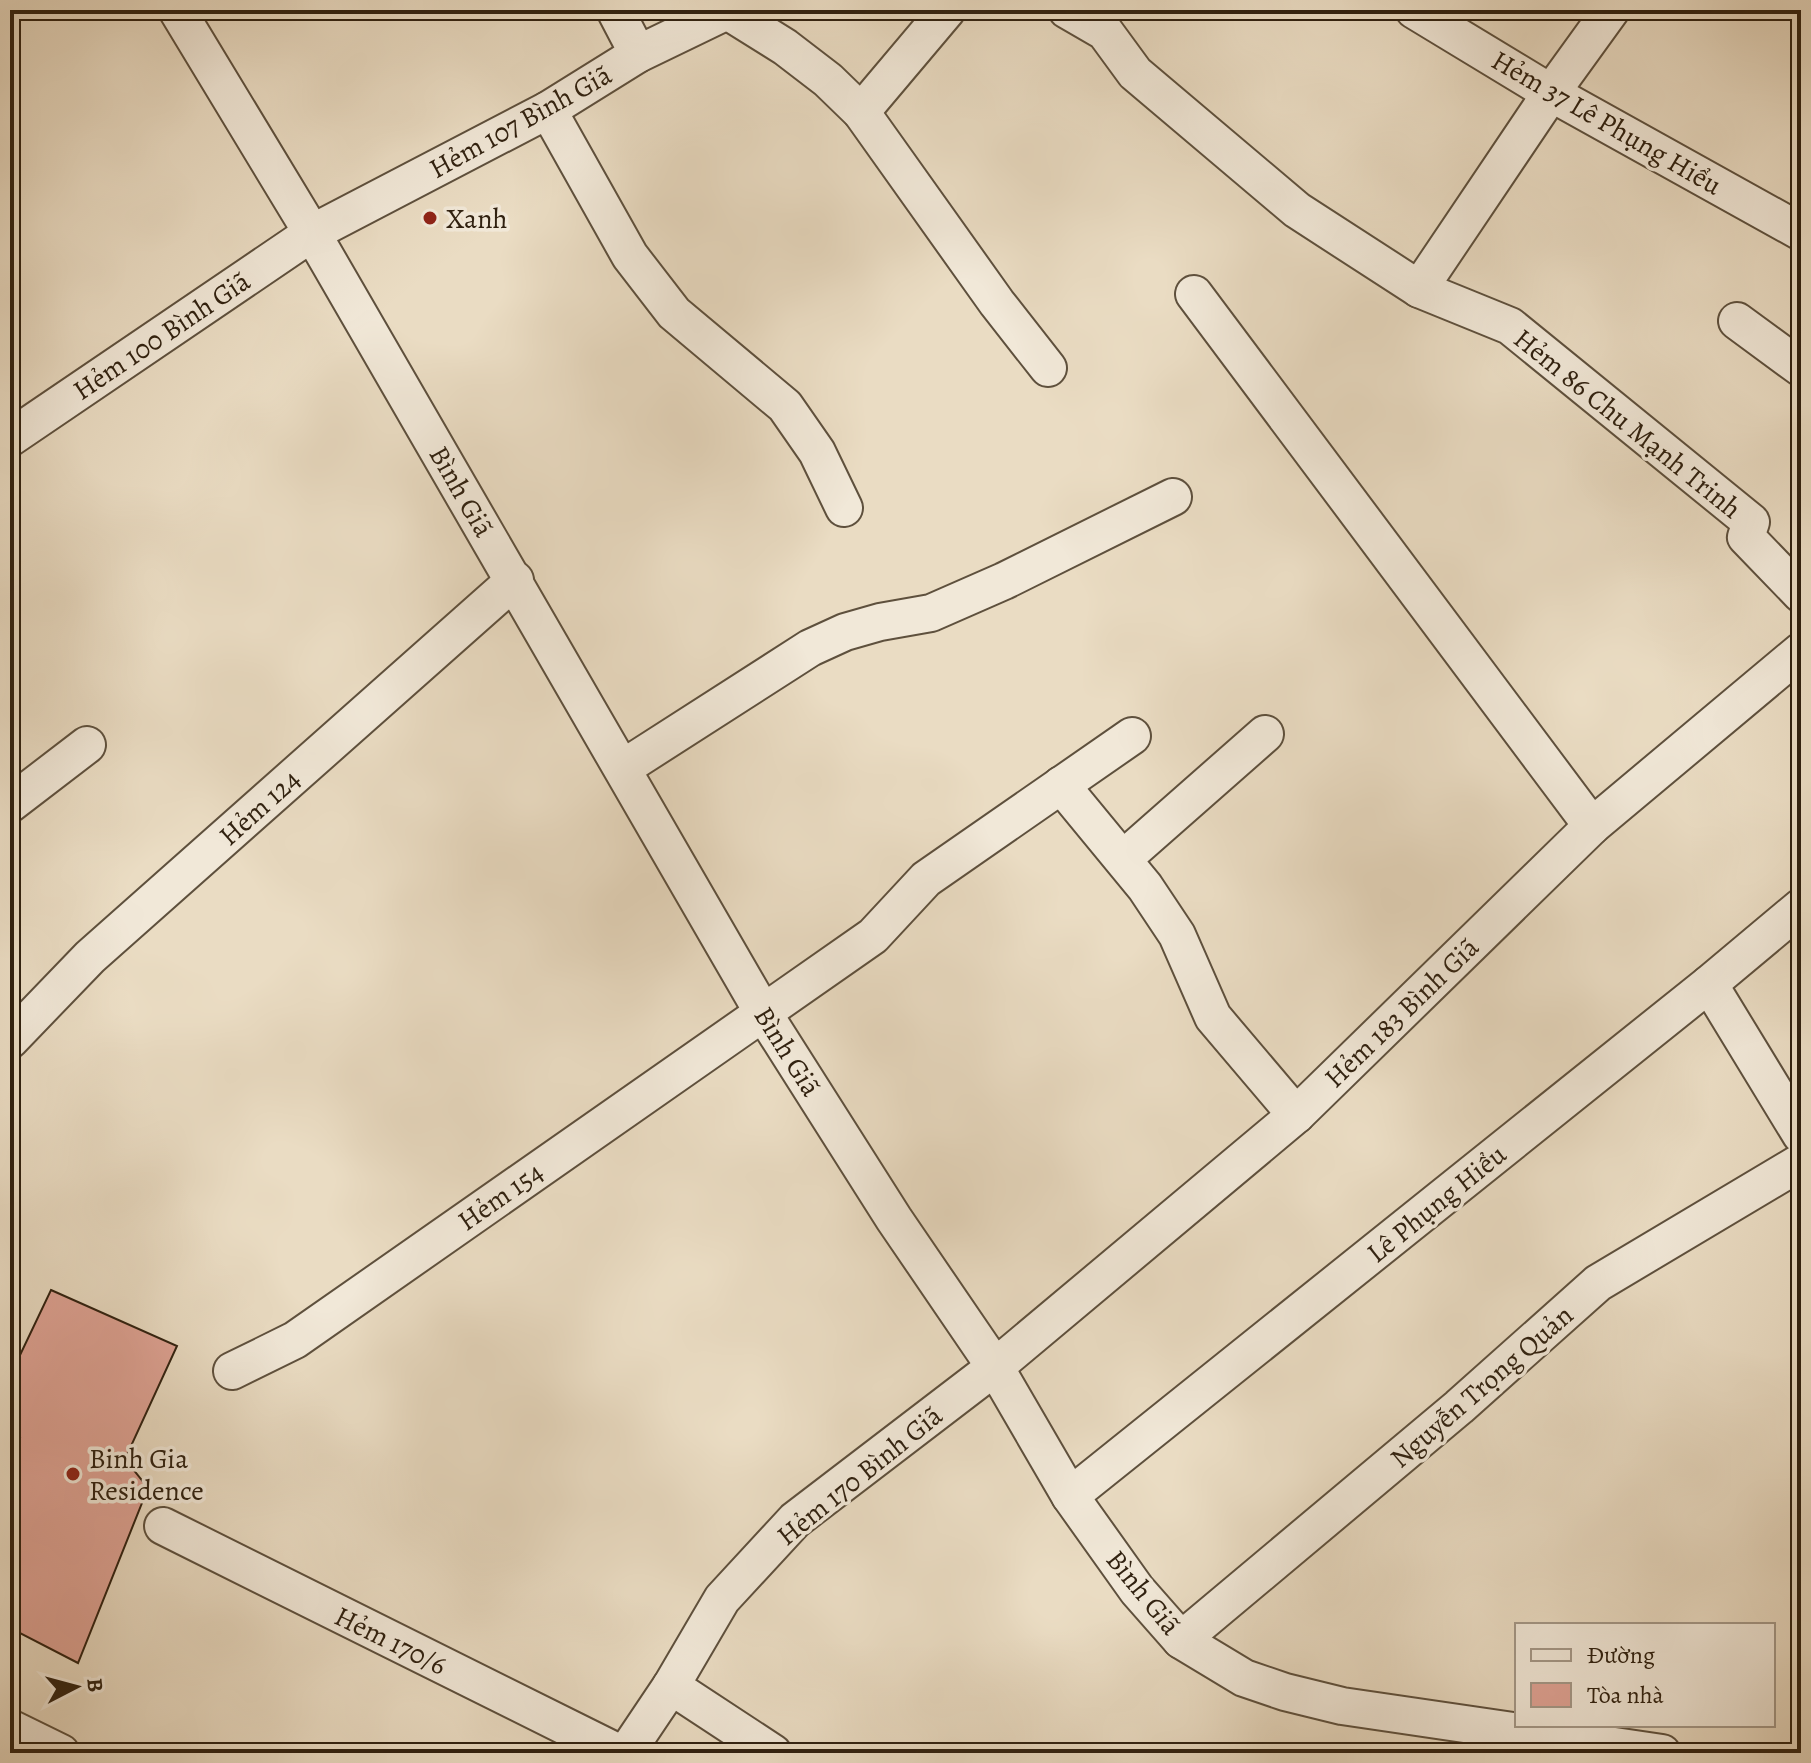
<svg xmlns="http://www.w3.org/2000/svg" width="1811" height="1763" viewBox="0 0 1811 1763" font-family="Alegreya,serif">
<rect width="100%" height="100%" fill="#eadcc3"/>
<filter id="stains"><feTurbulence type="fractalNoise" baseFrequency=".0025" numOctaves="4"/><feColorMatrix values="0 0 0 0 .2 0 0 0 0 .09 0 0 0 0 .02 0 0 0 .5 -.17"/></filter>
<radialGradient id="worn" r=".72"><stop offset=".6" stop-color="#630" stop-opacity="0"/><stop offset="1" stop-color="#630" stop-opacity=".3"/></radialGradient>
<polygon fill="#dfa395" stroke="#302110" stroke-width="2" points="51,1290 177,1346 125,1459 148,1488 78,1663 10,1628 10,1460 20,1438 10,1431 10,1376"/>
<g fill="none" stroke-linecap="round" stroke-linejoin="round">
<defs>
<g id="minor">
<polyline points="177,10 312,233 762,1011 894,1219 995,1367 1070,1496 1137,1590 1181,1640 1244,1678 1285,1692 1342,1706 1662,1753"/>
<polyline points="615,10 638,54"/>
<polyline points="1067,10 1105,32 1135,73 1297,210 1419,289 1510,326 1751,522 1746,537 1801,594"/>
<polyline points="1414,10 1551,93 1801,232"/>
<polyline points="729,12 785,47 828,80 861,112 997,303 1048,368"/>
<polyline points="548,110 630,256 674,313 785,406 817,452 844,508"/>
<polyline points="861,112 947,10"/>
<polyline points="1419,289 1551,93 1611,10"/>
<polyline points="1194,294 1592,826"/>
<polyline points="1737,321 1801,368"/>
<polyline points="10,438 312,233 548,110 638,54 729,10"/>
<polyline points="623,768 810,648 845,632 880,622 931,613 1004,581 1173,497"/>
<polyline points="1061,785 1145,887 1177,935 1213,1017 1296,1115"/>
<polyline points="10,804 87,745"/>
<polyline points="1123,859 1265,734"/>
<polyline points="1709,984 1801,1135"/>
<polyline points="10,1040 90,957 515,580"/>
<polyline points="232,1371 295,1340 873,936 926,879 1132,736"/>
<polyline points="1070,1496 1709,984 1801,907"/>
<polyline points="163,1526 619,1753"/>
<polyline points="1181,1640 1459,1407 1598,1283 1801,1162"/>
<polyline points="671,1686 773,1753"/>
<polyline points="10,1728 61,1753"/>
<polyline points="626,1753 671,1686 722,1599 795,1520 995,1367 1296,1115 1592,826 1801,651"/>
</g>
</defs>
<use href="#minor" stroke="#5e503d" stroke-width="40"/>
<use href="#minor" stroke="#f1e8d8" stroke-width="36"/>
</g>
<g fill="#8f2418" stroke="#f1e8d8" stroke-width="3">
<circle cx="430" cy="218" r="8"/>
<circle cx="73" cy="1474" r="8"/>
</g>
<g text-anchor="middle" stroke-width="7" stroke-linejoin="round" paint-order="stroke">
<g font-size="28" fill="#302110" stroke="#f1e8d8">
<text transform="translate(520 121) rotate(-29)" y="10">Hẻm 107 Bình Giã</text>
<text transform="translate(1607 122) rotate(30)" y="10">Hẻm 37 Lê Phụng Hiểu</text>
<text transform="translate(161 335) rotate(-34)" y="10">Hẻm 100 Bình Giã</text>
<text transform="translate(1628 423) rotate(39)" y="10">Hẻm 86 Chu Mạnh Trinh</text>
<text transform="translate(462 491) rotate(60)" y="10">Bình Giã</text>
<text transform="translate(259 807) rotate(-42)" y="10">Hẻm 124</text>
<text transform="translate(1401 1012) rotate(-44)" y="10">Hẻm 183 Bình Giã</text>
<text transform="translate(788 1051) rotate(58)" y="10">Bình Giã</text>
<text transform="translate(500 1196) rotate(-35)" y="10">Hẻm 154</text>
<text transform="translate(1436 1203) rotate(-39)" y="10">Lê Phụng Hiểu</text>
<text transform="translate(1481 1386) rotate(-41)" y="10">Nguyễn Trọng Quản</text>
<text transform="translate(859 1475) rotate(-39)" y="10">Hẻm 170 Bình Giã</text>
<text transform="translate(1144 1592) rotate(51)" y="10">Bình Giã</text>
<text transform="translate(391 1640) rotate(26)" y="10">Hẻm 170/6</text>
</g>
<g font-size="28" fill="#302110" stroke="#f1e8d8" text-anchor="start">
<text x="446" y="228">Xanh</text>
<text x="89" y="1468">Binh Gia<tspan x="89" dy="32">Residence</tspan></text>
</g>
</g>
<rect width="1811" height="1763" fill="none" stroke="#eadcc3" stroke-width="40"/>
<rect x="12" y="12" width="1787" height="1739" fill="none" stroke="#302110" stroke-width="4"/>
<rect x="20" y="20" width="1771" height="1723" fill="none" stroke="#302110" stroke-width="2"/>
<rect x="1515" y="1623" width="260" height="104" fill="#f1e8d8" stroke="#a49888" stroke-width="2"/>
<rect x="1531" y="1649" width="40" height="12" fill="#f1e8d8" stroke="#a49888" stroke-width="2"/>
<text x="1587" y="1663" font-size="24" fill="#302110">Đường</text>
<rect x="1531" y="1683" width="40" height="24" fill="#dfa395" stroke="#a49888" stroke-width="2"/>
<text x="1587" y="1703" font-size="24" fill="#302110">Tòa nhà</text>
<g transform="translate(76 1687) rotate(84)" stroke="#f1e8d8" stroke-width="6" paint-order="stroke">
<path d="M0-6L14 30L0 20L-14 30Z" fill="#302110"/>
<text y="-12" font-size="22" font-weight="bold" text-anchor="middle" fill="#302110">B</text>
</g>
<rect width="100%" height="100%" filter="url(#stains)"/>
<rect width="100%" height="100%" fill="url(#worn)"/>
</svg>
